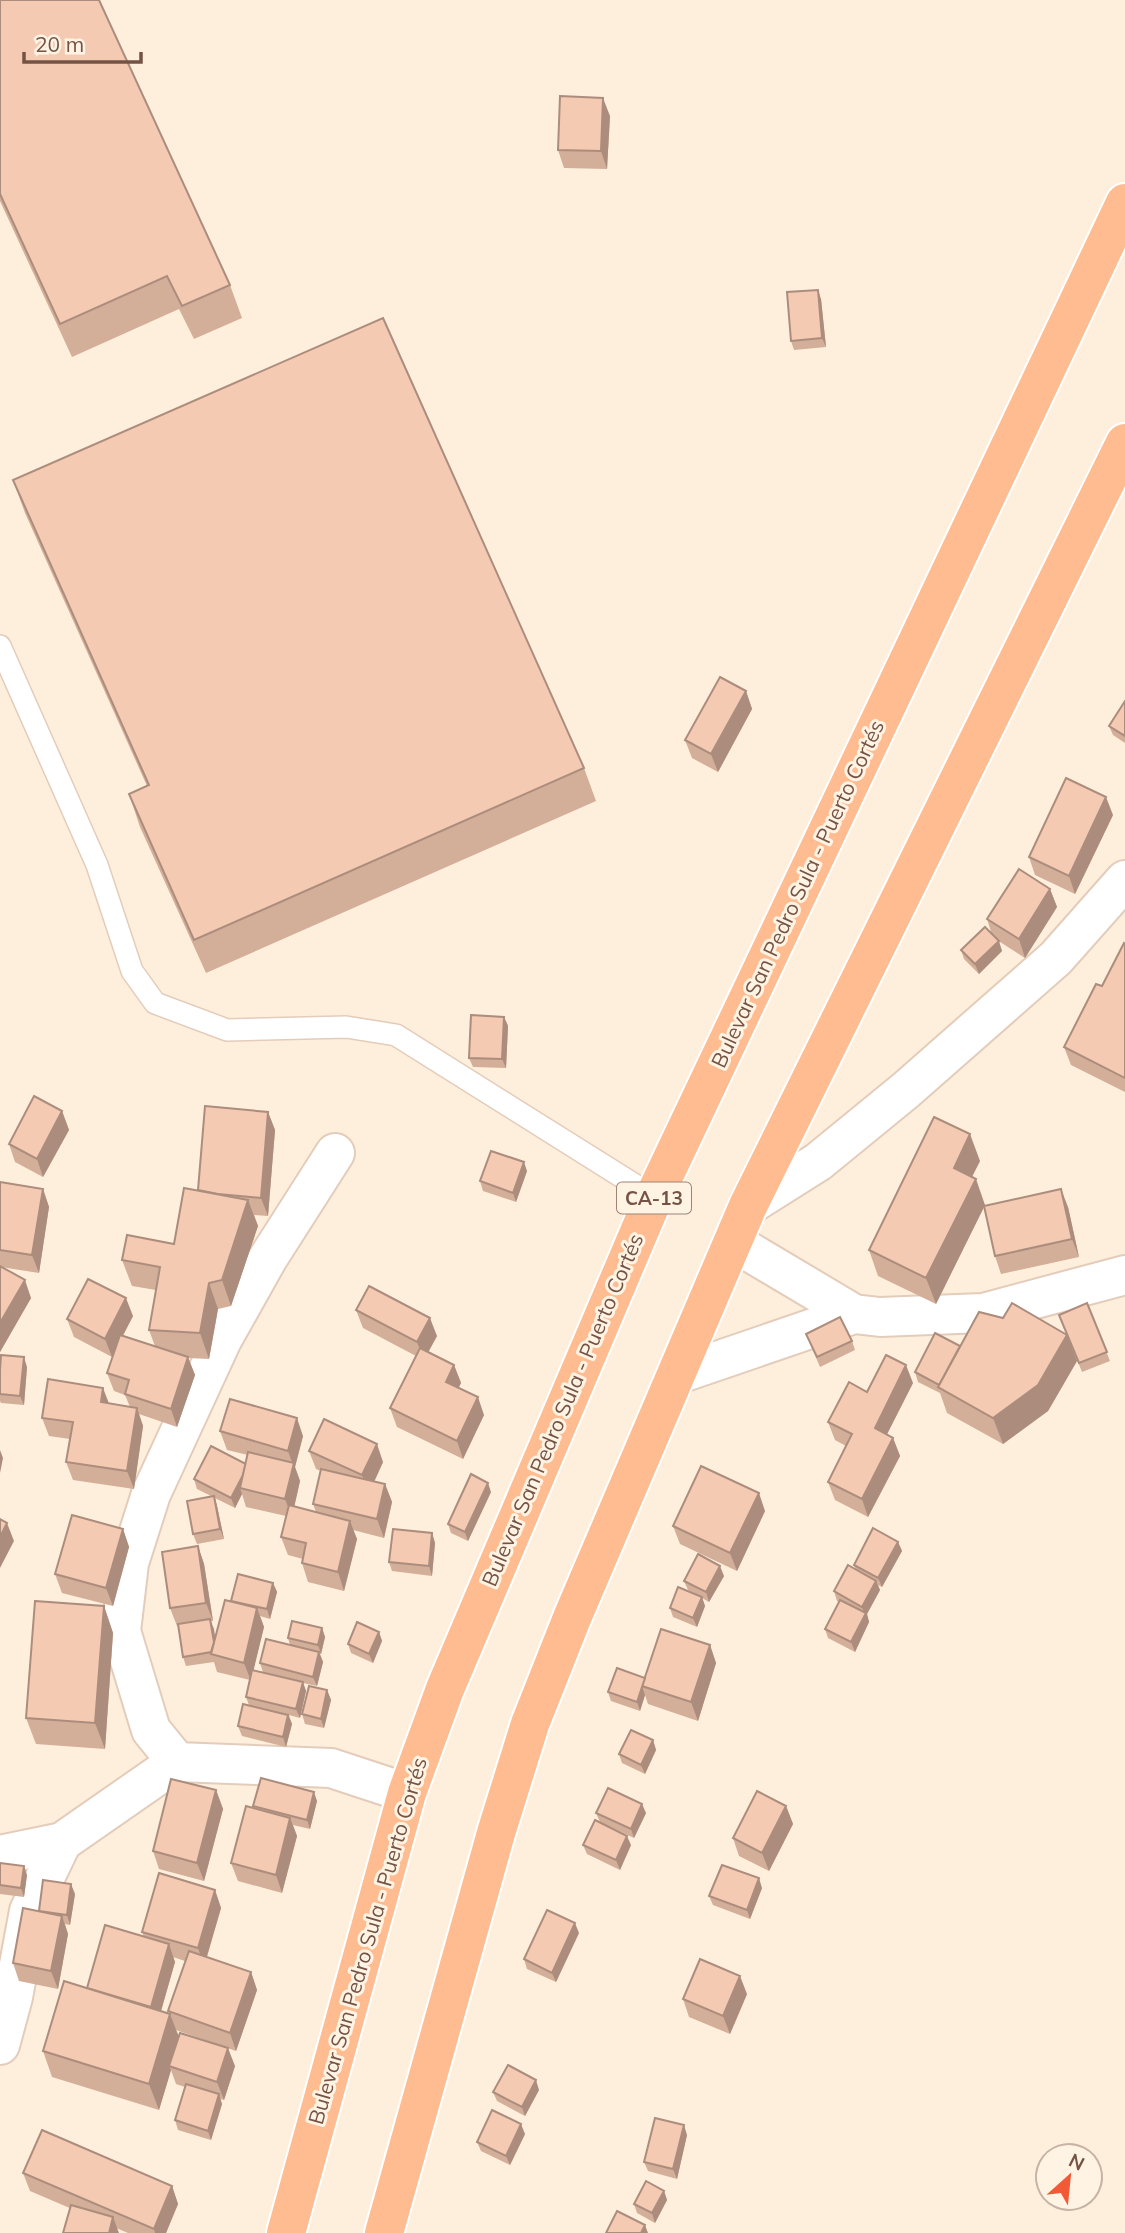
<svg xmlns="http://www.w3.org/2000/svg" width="1125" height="2233" viewBox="0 0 1125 2233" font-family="Mulish,sans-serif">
<rect width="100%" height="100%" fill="#feefdc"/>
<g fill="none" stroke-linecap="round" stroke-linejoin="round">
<defs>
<polyline id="service" points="0,646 97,865 132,971 155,1003 227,1030 346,1027 396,1035 654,1197"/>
<g id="minor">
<polyline points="335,1153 268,1258 222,1340 151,1494 129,1563 121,1631 151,1730 177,1762 331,1768 407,1793"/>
<polyline points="748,1206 818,1162 906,1090 1056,958 1125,880"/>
<polyline points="733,1242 854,1314 880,1317 983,1313 1125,1275"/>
<polyline points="676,1375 854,1314"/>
<polyline points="0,1855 62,1842 177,1762"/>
<polyline points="0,2045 13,1997 29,1911 62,1842"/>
</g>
<g id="trunk">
<polyline points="286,2233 407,1793 445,1689 654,1197 1125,203"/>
<polyline points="384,2233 496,1833 530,1724 572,1618 748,1206 1125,443"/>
</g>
</defs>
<use href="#service" stroke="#e4ccbb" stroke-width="24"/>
<use href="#minor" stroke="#e4ccbb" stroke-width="42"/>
<use href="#trunk" stroke="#fff" stroke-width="42"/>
<use href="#service" stroke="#fff" stroke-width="21"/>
<use href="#minor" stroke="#fff" stroke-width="38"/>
<use href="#trunk" stroke="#febc90" stroke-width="38"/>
</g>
<g fill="#d3ae99" fill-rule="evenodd">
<polygon points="0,0 230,285 242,318 194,339 179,309 72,357 0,201"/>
<polygon points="610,116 607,169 564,168 558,150"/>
<polygon points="821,299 826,347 794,350 791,341"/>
<polygon points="13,480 584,768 596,801 206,973 140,827 129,794 147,786 25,513"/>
<polygon points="746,691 752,709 718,772 692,758 685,740"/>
<polygon points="1125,701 1125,743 1113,735 1109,726"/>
<polygon points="1113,815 1075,894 1035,875 1029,857"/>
<polygon points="1050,889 1057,907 1025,958 997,940 1002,951 979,974 964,959 961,950 992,935 987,919"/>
<polygon points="1125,944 1125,1092 1071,1065 1064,1047 1102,986"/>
<polygon points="504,1017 508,1026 506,1068 473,1067 469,1058"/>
<polygon points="62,1111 69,1130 43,1177 15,1162 9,1144"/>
<polygon points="268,1112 275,1130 268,1216 254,1215 258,1226 231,1306 218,1309 209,1359 188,1358 195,1375 177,1427 139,1414 143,1426 134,1489 73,1480 66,1462 70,1439 49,1436 42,1418 109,1404 130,1407 125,1395 114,1391 107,1373 114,1352 112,1357 74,1337 67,1319 133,1316 123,1335 155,1346 149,1330 156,1290 132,1286 122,1260 174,1244 198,1190"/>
<polygon points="980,1161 972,1177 985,1206 1068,1207 1079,1257 1001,1274 995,1256 984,1207 936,1304 878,1276 869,1250"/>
<polygon points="527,1171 516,1202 483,1191 480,1181"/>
<polygon points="0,1182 43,1189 49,1207 39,1273 1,1267 31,1298 0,1352"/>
<polygon points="1087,1303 1110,1361 1082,1372 1070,1342 1077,1361 1048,1411 1003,1444 947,1413 940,1393 918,1382 915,1372 960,1346 1003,1318 1067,1335"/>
<polygon points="356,1310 437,1336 428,1352 454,1365 461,1383 458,1388 484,1415 463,1459 397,1427 390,1408 416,1356 363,1328"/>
<polygon points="806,1334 852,1341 855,1350 820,1367"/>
<polygon points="27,1367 24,1405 1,1403 0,1401 0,1370"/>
<polygon points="913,1383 887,1434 893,1438 900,1456 868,1517 835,1500 828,1482 846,1446 835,1440 828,1422 867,1392"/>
<polygon points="220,1431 303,1436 295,1467 300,1481 294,1507 316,1512 313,1504 321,1471 316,1469 309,1451 383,1462 374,1482 385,1484 392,1502 384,1538 353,1530 357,1539 344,1591 308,1582 302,1563 303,1559 288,1555 281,1537 286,1516 246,1507 242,1494 235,1508 215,1498 217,1506 224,1539 197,1544 193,1534 213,1497 197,1489 194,1479 246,1464 248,1455 227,1450"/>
<polygon points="491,1492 468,1541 451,1533 448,1524"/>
<polygon points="765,1511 737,1571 680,1544 673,1526"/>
<polygon points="123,1529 129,1547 113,1606 62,1593 55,1574"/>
<polygon points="432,1533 435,1543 432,1576 392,1571 389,1562"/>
<polygon points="898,1542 902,1551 882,1587 878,1585 880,1590 867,1614 869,1622 855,1652 828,1638 825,1629 839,1602 837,1601 834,1591 856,1570 854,1565"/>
<polygon points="198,1546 204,1564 213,1621 211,1621 215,1637 231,1602 273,1583 277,1592 270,1619 260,1616 264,1627 253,1670 263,1672 260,1663 290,1645 288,1638 322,1628 325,1637 321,1654 320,1654 323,1662 317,1686 303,1683 306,1691 300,1718 289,1715 292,1724 286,1747 242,1736 238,1726 249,1705 246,1697 250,1680 217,1672 214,1662 186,1666 183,1657 178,1626 177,1626 170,1608"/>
<polygon points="724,1576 709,1602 702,1598 705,1606 697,1627 673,1617 670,1608 696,1594 688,1590 684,1581"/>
<polygon points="104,1606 113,1633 105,1749 36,1744 26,1718"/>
<polygon points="379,1632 382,1641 373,1663 351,1653 348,1644"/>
<polygon points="710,1645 716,1663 698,1721 648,1704 645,1695 640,1711 611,1701 608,1692 645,1678"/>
<polygon points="327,1690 331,1700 324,1728 305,1724 302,1714"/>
<polygon points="653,1740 656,1750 645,1774 622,1763 619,1754"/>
<polygon points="216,1790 223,1809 204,1881 159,1869 153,1851"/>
<polygon points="317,1801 310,1829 293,1825 297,1836 282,1893 238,1881 231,1863 254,1809 253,1806"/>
<polygon points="786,1806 793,1824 769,1871 739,1856 733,1838"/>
<polygon points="596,1813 646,1813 634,1838 600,1822"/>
<polygon points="583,1845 631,1845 620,1870 587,1854"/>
<polygon points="0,1863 27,1875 24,1897 0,1894"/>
<polygon points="762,1888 750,1919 713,1905 709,1896"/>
<path d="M215 1890 221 1908 207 1957 251 1972 257 1990 236 2051 176 2030 179 2036 235 2066 224 2100 220 2099 222 2104 211 2140 178 2130 175 2120 185 2087 176 2084 171 2070 159 2110 52 2077 43 2051 144 1937 142 1932ZM173 1957 185 1961 168 2011 169 2013 161 2011 175 1962Z"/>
<polygon points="75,1894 70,1925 65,1924 68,1934 58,1989 19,1981 13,1963 39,1911"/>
<polygon points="579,1933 556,1982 527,1969 524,1959"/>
<polygon points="747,1994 730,2034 689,2017 683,1999"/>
<polygon points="539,2090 525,2116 497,2101 493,2092"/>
<polygon points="525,2134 510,2165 481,2151 477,2142"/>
<polygon points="687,2135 677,2179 648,2171 644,2162"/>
<polygon points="23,2173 172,2186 178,2204 166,2233 128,2233 30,2191"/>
<polygon points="664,2191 667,2200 655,2223 637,2213 634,2204"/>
</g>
<g fill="#ac8d7d">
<polygon points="603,98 610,116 607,169 601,151"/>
<polygon points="818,290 821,299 826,347 822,338"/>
<polygon points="746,691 752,709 718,772 711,754"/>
<polygon points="1106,797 1113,815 1075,894 1069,876"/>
<polygon points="1050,889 1057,907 1025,958 1019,939"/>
<polygon points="999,941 1002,951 979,974 975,964"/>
<polygon points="504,1017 508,1026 506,1068 502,1059"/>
<polygon points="62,1111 69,1130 43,1177 37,1159"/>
<polygon points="268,1112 275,1130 268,1216 261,1198"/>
<polygon points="970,1134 980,1161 963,1194 954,1168"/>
<polygon points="524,1162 527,1171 516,1202 513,1193"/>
<polygon points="976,1179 985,1205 936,1304 926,1278"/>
<polygon points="43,1189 49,1207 39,1273 32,1255"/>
<polygon points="1061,1189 1068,1207 1079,1257 1072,1239"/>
<polygon points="248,1200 258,1226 231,1306 222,1280"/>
<polygon points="25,1280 31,1298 0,1352 0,1323"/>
<polygon points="209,1283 218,1309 209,1359 200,1333"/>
<polygon points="126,1298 133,1316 112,1357 105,1339"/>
<polygon points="430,1318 437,1336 424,1360 417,1342"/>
<polygon points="1067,1335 1077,1361 1048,1411 1003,1444 993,1418"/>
<polygon points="24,1357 27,1367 24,1405 20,1396"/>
<polygon points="188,1357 195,1375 177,1427 171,1409"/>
<polygon points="454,1365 461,1383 453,1400 446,1382"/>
<polygon points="906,1365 913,1383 881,1446 875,1428"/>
<polygon points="103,1388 110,1406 101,1402"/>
<polygon points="478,1397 484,1415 463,1459 457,1441"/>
<polygon points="137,1408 143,1426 134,1489 127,1471"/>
<polygon points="297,1418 303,1436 295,1467 300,1481 292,1517 285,1499 293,1465 288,1451"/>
<polygon points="893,1438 900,1456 868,1517 862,1499"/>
<polygon points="377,1444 383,1462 369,1493 362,1475"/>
<polygon points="0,1450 3,1458 0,1473"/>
<polygon points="248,1465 240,1488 242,1494 235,1508 231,1498"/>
<polygon points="488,1483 491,1492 468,1541 465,1532"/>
<polygon points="385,1484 392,1502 384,1538 377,1519"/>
<polygon points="759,1493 765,1511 737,1571 730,1553"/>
<polygon points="214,1496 217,1506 224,1539 220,1529"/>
<polygon points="350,1521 357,1539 344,1591 338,1572"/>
<polygon points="7,1523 14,1541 0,1568 0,1537"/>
<polygon points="123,1529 129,1547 113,1606 106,1588"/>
<polygon points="432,1533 435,1543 432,1576 429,1566"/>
<polygon points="898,1542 902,1551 882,1587 878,1578"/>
<polygon points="198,1546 204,1564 213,1621 206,1603"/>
<polygon points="720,1566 724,1576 709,1602 706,1592"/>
<polygon points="876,1581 880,1590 867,1614 869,1622 855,1652 851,1642 865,1615 862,1607"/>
<polygon points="273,1583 277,1592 270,1619 267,1609"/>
<polygon points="702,1597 705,1606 697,1627 693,1618"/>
<polygon points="104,1606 113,1633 105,1749 95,1723"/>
<polygon points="257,1608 264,1627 251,1681 244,1663"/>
<polygon points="210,1619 214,1629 218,1656 216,1652"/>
<polygon points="322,1628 325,1637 321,1654 318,1645"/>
<polygon points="379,1632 382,1641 373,1663 369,1654"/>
<polygon points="710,1645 716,1663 698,1721 691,1702"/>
<polygon points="319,1652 323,1662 317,1686 313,1677"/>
<polygon points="303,1682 306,1691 300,1718 296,1709"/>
<polygon points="642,1686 645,1695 640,1711 637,1702"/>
<polygon points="327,1690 331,1700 324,1728 321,1719"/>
<polygon points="288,1715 292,1724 286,1747 283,1737"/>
<polygon points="653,1740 656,1750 645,1774 641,1765"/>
<polygon points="216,1790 223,1809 204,1881 197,1863"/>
<polygon points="314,1792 317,1801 310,1829 307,1820"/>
<polygon points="642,1804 646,1813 634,1838 631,1829"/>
<polygon points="786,1806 793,1824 769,1871 762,1853"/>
<polygon points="290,1818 297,1836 282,1893 276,1875"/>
<polygon points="627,1836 631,1845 620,1870 616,1860"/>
<polygon points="24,1866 27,1875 24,1897 21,1888"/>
<polygon points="759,1878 762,1888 750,1919 747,1910"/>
<polygon points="71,1884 75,1894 70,1925 67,1915"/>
<polygon points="215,1890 221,1908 204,1966 198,1948"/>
<polygon points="62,1916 68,1934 58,1989 51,1971"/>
<polygon points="575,1923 579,1933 556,1982 552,1973"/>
<polygon points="169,1944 175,1962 157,2025 151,2007"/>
<polygon points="251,1972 257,1990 236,2051 230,2033"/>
<polygon points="740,1976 747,1994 730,2034 723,2016"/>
<polygon points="170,2014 180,2040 169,2066 171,2070 159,2110 149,2084"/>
<polygon points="228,2048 235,2066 224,2100 217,2082"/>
<polygon points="536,2080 539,2090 525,2116 522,2107"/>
<polygon points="219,2094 222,2104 211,2140 208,2131"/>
<polygon points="521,2124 525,2134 510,2165 506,2156"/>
<polygon points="684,2125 687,2135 677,2179 673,2169"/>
<polygon points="172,2186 178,2204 166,2233 155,2233 154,2229"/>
<polygon points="664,2191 667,2200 655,2223 652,2213"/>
<polygon points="113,2217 119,2233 109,2233"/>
<polygon points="645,2225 648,2233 641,2233"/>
</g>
<g fill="#f5cab2" stroke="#ac8d7d" stroke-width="2">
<polygon points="0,0 99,0 230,285 182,306 167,276 60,324 0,194"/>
<polygon points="560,96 603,98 601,151 558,150"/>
<polygon points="818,290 822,338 791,341 787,292"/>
<polygon points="383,318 584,768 194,940 129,794 149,785 13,480"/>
<polygon points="720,677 746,691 711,754 685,740"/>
<polygon points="1125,701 1125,736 1109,726"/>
<polygon points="1066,778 1106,797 1069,876 1029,857"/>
<polygon points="1019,869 1050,889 1019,939 987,919"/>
<polygon points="985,927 999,941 975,964 961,950"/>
<polygon points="1124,943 1125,944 1125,1078 1064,1047 1096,984 1102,986"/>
<polygon points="471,1015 504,1017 502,1059 469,1058"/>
<polygon points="34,1096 62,1111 37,1159 9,1144"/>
<polygon points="205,1106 268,1112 261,1198 218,1194 198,1190"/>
<polygon points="934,1117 970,1134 954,1168 976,1179 926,1278 869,1250"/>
<polygon points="491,1151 524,1162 513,1193 480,1181"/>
<polygon points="0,1182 43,1189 32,1255 0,1250"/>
<polygon points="184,1188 248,1200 222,1280 209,1283 200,1333 149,1330 160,1267 122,1260 127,1235 174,1244"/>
<polygon points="1061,1189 1072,1239 995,1256 984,1206"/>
<polygon points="0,1266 25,1280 0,1323"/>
<polygon points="88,1279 126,1298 105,1339 67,1319"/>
<polygon points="369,1286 430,1318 417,1342 356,1310"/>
<polygon points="1012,1303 1067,1335 1038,1385 993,1418 938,1387 979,1312 1003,1318"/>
<polygon points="1087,1303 1107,1352 1079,1363 1059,1315"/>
<polygon points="840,1317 852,1341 817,1357 806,1334"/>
<polygon points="935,1333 960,1346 939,1385 915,1372"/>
<polygon points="120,1335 188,1357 171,1409 125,1394 129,1380 107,1373"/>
<polygon points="420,1348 454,1365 446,1382 478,1397 457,1441 390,1408"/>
<polygon points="1,1355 24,1357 20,1396 0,1394 0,1370"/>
<polygon points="886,1355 906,1365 875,1428 893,1438 862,1499 828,1482 852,1434 828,1422 849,1382 867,1392"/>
<polygon points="48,1379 103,1388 101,1402 137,1408 127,1471 66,1462 73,1422 42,1418"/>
<polygon points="230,1399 297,1418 288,1451 220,1431"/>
<polygon points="324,1419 377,1444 362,1475 309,1451"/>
<polygon points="211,1446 246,1464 243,1475 231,1498 194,1479"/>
<polygon points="248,1452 294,1463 285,1499 240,1488"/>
<polygon points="701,1466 759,1493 730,1553 673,1526"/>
<polygon points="321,1469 385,1484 377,1519 313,1504"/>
<polygon points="471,1474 488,1483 465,1532 448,1524"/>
<polygon points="214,1496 220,1529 193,1534 187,1501"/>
<polygon points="289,1505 350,1521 338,1572 302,1563 306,1543 281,1537"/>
<polygon points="72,1515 123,1529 106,1588 55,1574"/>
<polygon points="0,1519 7,1523 0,1537"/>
<polygon points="873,1528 898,1542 878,1578 854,1565"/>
<polygon points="393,1529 432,1533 429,1566 389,1562"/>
<polygon points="198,1546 206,1603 170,1608 162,1552"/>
<polygon points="698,1554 720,1566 706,1592 684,1581"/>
<polygon points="848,1565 876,1581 862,1607 834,1591"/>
<polygon points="238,1574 273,1583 267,1609 231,1601"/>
<polygon points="678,1587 702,1597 693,1618 670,1608"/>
<polygon points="225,1600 257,1608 244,1663 211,1654"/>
<polygon points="840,1600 866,1613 851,1642 825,1629"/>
<polygon points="35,1601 104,1606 95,1723 26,1718"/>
<polygon points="210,1619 214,1642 211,1652 183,1657 178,1624"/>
<polygon points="292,1621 322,1628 318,1645 288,1638"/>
<polygon points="357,1622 379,1632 369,1654 348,1644"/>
<polygon points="661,1629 710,1645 691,1702 642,1686"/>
<polygon points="266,1639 319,1652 313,1677 260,1663"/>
<polygon points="617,1668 645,1678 637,1702 608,1692"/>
<polygon points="252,1670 303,1682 296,1709 246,1697"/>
<polygon points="309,1686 327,1690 321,1719 302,1714"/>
<polygon points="243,1704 288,1715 283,1737 238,1726"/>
<polygon points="631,1730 653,1740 641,1765 619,1754"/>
<polygon points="261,1778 314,1792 307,1820 253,1806"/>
<polygon points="171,1779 216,1790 197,1863 153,1851"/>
<polygon points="608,1788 642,1804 631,1829 596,1813"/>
<polygon points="757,1791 786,1806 762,1853 733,1838"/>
<polygon points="246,1806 290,1818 276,1875 231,1863"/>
<polygon points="595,1820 627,1836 616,1860 583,1845"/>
<polygon points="0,1863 24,1866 21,1888 0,1885"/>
<polygon points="722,1865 759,1878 747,1910 709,1896"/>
<polygon points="159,1873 215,1890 198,1948 142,1932"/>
<polygon points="43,1880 71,1884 67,1915 39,1911"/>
<polygon points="23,1908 62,1916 51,1971 13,1963"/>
<polygon points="547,1910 575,1923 552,1973 524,1959"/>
<polygon points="105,1925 169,1944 151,2007 87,1988"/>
<polygon points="189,1951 251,1972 230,2033 168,2011"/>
<polygon points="700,1959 740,1976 723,2016 683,1999"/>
<polygon points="64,1981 170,2014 149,2084 43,2051"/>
<polygon points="180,2033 228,2048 217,2082 169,2066"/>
<polygon points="508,2065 536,2080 522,2107 493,2092"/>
<polygon points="186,2084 219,2094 208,2131 175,2120"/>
<polygon points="492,2110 521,2124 506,2156 477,2142"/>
<polygon points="655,2118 684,2125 673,2169 644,2162"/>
<polygon points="42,2130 172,2186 154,2229 23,2173"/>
<polygon points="646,2181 664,2191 652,2213 634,2204"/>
<polygon points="71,2205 113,2217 109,2233 63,2233"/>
<polygon points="617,2211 645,2225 641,2233 606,2233"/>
</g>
<g text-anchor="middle" stroke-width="6" stroke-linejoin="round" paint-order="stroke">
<rect fill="#fff3e4" stroke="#9e8374" stroke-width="2" x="617" y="1182.5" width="74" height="31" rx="5"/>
<g font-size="19" font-weight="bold" fill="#745344">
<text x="654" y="1205">CA-13</text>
</g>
<g font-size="21" fill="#745344" stroke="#fff3e4">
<text transform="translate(798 894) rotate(-65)" y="7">Bulevar San Pedro Sula - Puerto Cortés</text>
<text transform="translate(563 1410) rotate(-67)" y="7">Bulevar San Pedro Sula - Puerto Cortés</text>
<text transform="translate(368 1941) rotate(-74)" y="7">Bulevar San Pedro Sula - Puerto Cortés</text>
</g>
</g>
<g transform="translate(1069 2177) rotate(27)"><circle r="33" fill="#fff3e4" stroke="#c7b3a4" stroke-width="2"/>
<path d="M0-5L12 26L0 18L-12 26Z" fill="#f25937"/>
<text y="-10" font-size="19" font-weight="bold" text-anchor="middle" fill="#745344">N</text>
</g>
<path d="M24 52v10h117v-10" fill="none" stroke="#745344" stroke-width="3.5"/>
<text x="35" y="52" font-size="21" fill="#745344" stroke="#fff3e4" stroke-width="5" paint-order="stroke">20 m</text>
</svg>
